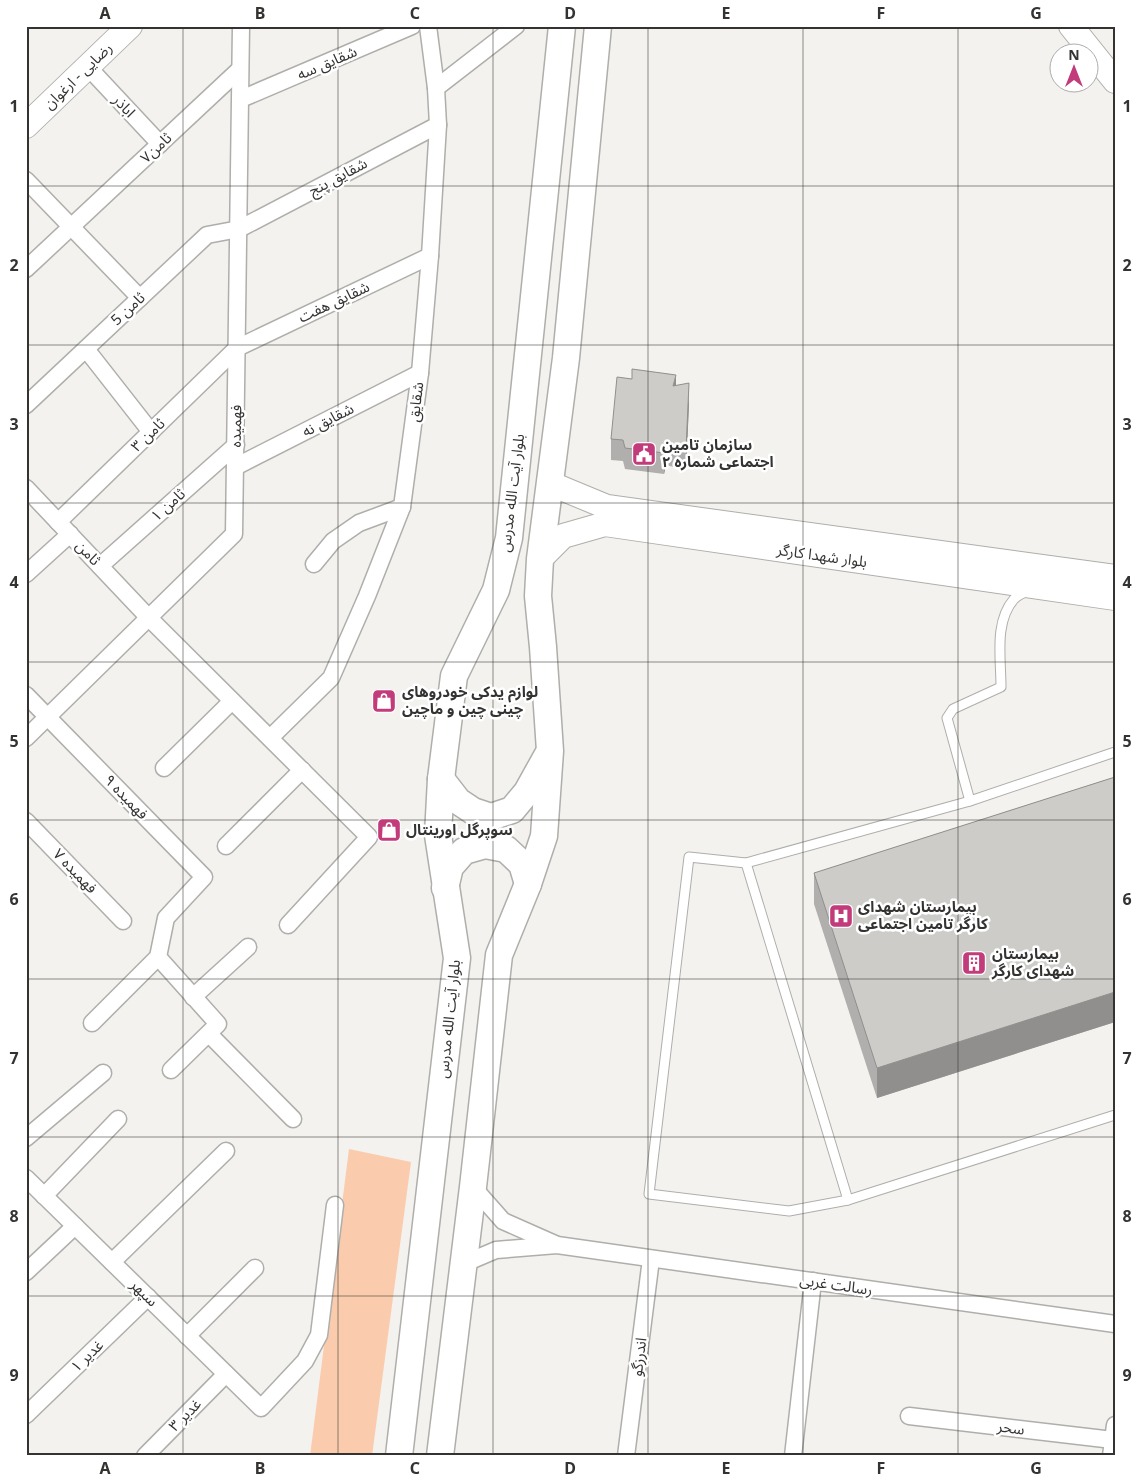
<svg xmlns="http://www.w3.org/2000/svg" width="1141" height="1482" viewBox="0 0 1141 1482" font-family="'Noto Sans','Noto Sans Arabic',sans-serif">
<rect width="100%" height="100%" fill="#f3f2ef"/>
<polygon fill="#faccad" points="349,1149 411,1162 372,1456 310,1456"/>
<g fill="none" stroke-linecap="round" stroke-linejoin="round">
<defs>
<g id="lane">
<path d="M1028 591C1023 593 1018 595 1014 599 994 622 1001 658 1001 687L953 709 947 718 970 801 1115 752"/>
<polyline points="970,801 746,863 689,857 649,1194 789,1211 848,1200 1115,1115"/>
<polyline points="746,863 848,1200"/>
</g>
<g id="street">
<polyline points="88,67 160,144"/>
<polyline points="436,88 516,26"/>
<polyline points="241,99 412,26"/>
<polyline points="26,180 140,298"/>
<polyline points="26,269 240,69"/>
<polyline points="86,349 151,432"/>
<polyline points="26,405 207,235 239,229 438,125"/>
<polyline points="235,467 420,373"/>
<polyline points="26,488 149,618 369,837 288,925"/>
<polyline points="58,522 237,348 430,256"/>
<polyline points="314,564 333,541 359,523 402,507"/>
<polyline points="100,566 236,445"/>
<polyline points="26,574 70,534"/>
<polyline points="26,695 204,877 166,918 158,957 92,1023"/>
<polyline points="26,738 234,534 241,26"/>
<polyline points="270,738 331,678 367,596 402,507 420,373 430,256 438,125 436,88 428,26"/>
<polyline points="164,768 232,701"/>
<polyline points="26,821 123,921"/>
<polyline points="226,846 302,770"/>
<polyline points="158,957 218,1024 171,1070"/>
<polyline points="193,997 248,947"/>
<polyline points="209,1034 293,1119"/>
<polyline points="26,1138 103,1073"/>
<polyline points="26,1178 261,1408 305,1361 319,1335 335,1205"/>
<polyline points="473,1187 503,1221 555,1244"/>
<polyline points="44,1196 118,1119"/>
<polyline points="112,1262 226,1151"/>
<polyline points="463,1264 496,1250 557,1245 1115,1324"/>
<polyline points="26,1272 75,1226"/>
<polyline points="187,1336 255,1268"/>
<polyline points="26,1415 148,1297"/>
<polyline points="909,1416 1113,1440"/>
<polyline points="145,1456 226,1374"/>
<polyline points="626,1456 651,1259"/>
<polyline points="793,1456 813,1281"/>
<polyline points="1111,1456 1115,1425"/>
</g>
<g id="secondary">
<polyline points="1071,26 1115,81"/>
<polyline points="26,126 130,26"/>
<polyline points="549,483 607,507 1115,577"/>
<polyline points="540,559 563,536 605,524 1115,598"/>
</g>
<g id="primary">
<polyline points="441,779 458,801 473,811 491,817 512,810 527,792 547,756"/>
<polyline points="445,888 450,867 464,851 485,845 506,849 522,864 528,884"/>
<polyline points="399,1456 457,958 438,835 441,779 454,676 496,590 509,538 562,26"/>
<polyline points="440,1456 473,1187 499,955 528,884 544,836 550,751 543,647 538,596 540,559 566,358 598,26"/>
</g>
</defs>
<use href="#lane" stroke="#afaeab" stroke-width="11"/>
<use href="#street" stroke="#afaeab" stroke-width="19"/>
<use href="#secondary" stroke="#afaeab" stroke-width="26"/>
<use href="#primary" stroke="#afaeab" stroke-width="29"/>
<use href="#lane" stroke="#fff" stroke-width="9"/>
<use href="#street" stroke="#fff" stroke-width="16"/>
<use href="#secondary" stroke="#fff" stroke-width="24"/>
<use href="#primary" stroke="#fff" stroke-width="26"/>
</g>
<g fill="#b1afad">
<polygon points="676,385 689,404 686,470 666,465 664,474 625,469 623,461 611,460 611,439"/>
<polygon points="1115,777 1115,1022 877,1098 814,904 814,873"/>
</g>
<g fill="#908f8d">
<polygon points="676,375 676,396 673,386"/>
<polygon points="689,383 689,404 686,470 686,449"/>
<polygon points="666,444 666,465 664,474 664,453"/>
<polygon points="1115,992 1115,1022 877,1098 877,1068"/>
</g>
<g fill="#ceccc9" stroke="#908f8d">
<polygon points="632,369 676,375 673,386 689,383 686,449 666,444 664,453 625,448 623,440 611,439 617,377 632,379"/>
<polygon points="1115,777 1115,992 877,1068 814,873"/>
</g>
<path fill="none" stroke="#343332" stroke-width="1" stroke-opacity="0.55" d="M183 26V1456M338 26V1456M493 26V1456M648 26V1456M803 26V1456M958 26V1456M26 186H1115M26 345H1115M26 503H1115M26 662H1115M26 820H1115M26 979H1115M26 1137H1115M26 1296H1115"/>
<defs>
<symbol id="civic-square" viewBox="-11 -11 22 22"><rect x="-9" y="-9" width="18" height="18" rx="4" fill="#c23b7a" stroke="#fff"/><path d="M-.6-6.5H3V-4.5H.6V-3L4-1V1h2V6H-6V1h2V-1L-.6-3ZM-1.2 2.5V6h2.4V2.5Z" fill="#fff"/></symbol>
<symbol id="shop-square" viewBox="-11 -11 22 22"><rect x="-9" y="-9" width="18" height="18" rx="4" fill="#c23b7a" stroke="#fff"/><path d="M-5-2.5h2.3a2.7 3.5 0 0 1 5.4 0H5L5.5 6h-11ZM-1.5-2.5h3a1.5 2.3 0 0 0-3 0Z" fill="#fff"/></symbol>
<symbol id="hospital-square" viewBox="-11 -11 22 22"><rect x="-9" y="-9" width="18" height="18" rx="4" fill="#c23b7a" stroke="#fff"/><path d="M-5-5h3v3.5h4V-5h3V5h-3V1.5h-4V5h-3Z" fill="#fff"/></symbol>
<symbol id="building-square" viewBox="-11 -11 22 22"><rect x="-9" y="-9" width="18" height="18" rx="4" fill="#c23b7a" stroke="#fff"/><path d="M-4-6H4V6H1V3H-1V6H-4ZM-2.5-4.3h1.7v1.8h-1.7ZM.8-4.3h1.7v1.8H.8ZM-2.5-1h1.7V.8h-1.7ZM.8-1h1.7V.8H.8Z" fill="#fff"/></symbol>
</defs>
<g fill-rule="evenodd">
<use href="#civic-square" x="630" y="440" width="28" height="28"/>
<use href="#shop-square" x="370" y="687" width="28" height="28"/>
<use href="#shop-square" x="375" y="816" width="28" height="28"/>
<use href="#hospital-square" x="827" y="902" width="28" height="28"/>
<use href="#building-square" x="960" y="949" width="28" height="28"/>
</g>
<g text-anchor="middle" stroke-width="5" stroke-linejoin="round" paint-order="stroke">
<g font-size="15" fill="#343332" stroke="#fff">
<text transform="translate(327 63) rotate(-23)" y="5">شقایق سه</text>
<text transform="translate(78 76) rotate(-44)" y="5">رضایی - ارغوان</text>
<text transform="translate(124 106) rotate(47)" y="5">اباذر</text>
<text transform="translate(156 148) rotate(-43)" y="5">ثامن۷</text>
<text transform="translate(338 177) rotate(-28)" y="5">شقایق پنج</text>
<text transform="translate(334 302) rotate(-25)" y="5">شقایق هفت</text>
<text transform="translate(128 309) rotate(-43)" y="5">ثامن 5</text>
<text transform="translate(416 402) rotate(-83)" y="5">شقایق</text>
<text transform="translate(328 420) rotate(-27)" y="5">شقایق نه</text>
<text transform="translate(236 426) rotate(-89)" y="5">فهمیده</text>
<text transform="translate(148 435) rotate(-44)" y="5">ثامن ۳</text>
<text transform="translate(512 493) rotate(-83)" y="5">بلوار آیت الله مدرس</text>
<text transform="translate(168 505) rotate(-42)" y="5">ثامن ۱</text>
<text transform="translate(88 553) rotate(46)" y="5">ثامن</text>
<text transform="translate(822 556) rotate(8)" y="5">بلوار شهدا کارگر</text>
<text transform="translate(126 797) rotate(46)" y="5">فهمیده ۹</text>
<text transform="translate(75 871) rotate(46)" y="5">فهمیده ۷</text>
<text transform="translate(449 1019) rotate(-84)" y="5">بلوار آیت الله مدرس</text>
<text transform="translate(836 1285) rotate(8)" y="5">رسالت غربی</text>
<text transform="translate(144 1293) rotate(44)" y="5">سپهر</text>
<text transform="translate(87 1356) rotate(-44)" y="5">غدیر ۱</text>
<text transform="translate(639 1357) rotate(-83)" y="5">اندرزگو</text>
<text transform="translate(185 1415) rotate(-45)" y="5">غدیر ۳</text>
<text transform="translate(1011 1428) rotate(7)" y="5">سحر</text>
</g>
<g font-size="15" font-weight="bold" fill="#343332" stroke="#fff" text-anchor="start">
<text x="662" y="450">سازمان تامین<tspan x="662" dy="17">اجتماعی شماره ۲</tspan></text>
<text x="402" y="697">لوازم یدکی خودروهای<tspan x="402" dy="17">چینی چین و ماچین</tspan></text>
<text x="406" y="835">سوپرگل اورینتال</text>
<text x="858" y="912">بیمارستان شهدای<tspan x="858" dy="17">کارگر تامین اجتماعی</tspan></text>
<text x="992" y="959">بیمارستان<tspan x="992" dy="17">شهدای کارگر</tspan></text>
</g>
</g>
<rect width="1141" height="1482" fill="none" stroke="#ffffff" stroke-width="55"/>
<g transform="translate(1074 68)"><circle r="24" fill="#ffffff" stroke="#aeadad"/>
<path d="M0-4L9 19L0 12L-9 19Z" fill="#c23b7a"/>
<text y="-8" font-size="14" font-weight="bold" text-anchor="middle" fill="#343332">N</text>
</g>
<rect x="28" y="28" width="1086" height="1426" fill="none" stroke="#343332" stroke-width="2"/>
<g font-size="16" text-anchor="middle" font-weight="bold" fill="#343332">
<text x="105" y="19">A</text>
<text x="260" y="19">B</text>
<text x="415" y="19">C</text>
<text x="570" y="19">D</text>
<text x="726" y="19">E</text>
<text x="881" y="19">F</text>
<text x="1036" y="19">G</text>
<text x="14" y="112">1</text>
<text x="1127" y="112">1</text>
<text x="14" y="271">2</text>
<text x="1127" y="271">2</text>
<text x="14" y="430">3</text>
<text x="1127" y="430">3</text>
<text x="14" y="588">4</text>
<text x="1127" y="588">4</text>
<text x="14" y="747">5</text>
<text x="1127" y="747">5</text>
<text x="14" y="905">6</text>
<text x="1127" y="905">6</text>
<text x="14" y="1064">7</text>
<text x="1127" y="1064">7</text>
<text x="14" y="1222">8</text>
<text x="1127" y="1222">8</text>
<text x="14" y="1381">9</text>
<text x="1127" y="1381">9</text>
<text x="105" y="1474">A</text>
<text x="260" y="1474">B</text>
<text x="415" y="1474">C</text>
<text x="570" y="1474">D</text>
<text x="726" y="1474">E</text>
<text x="881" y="1474">F</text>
<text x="1036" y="1474">G</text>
</g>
</svg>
